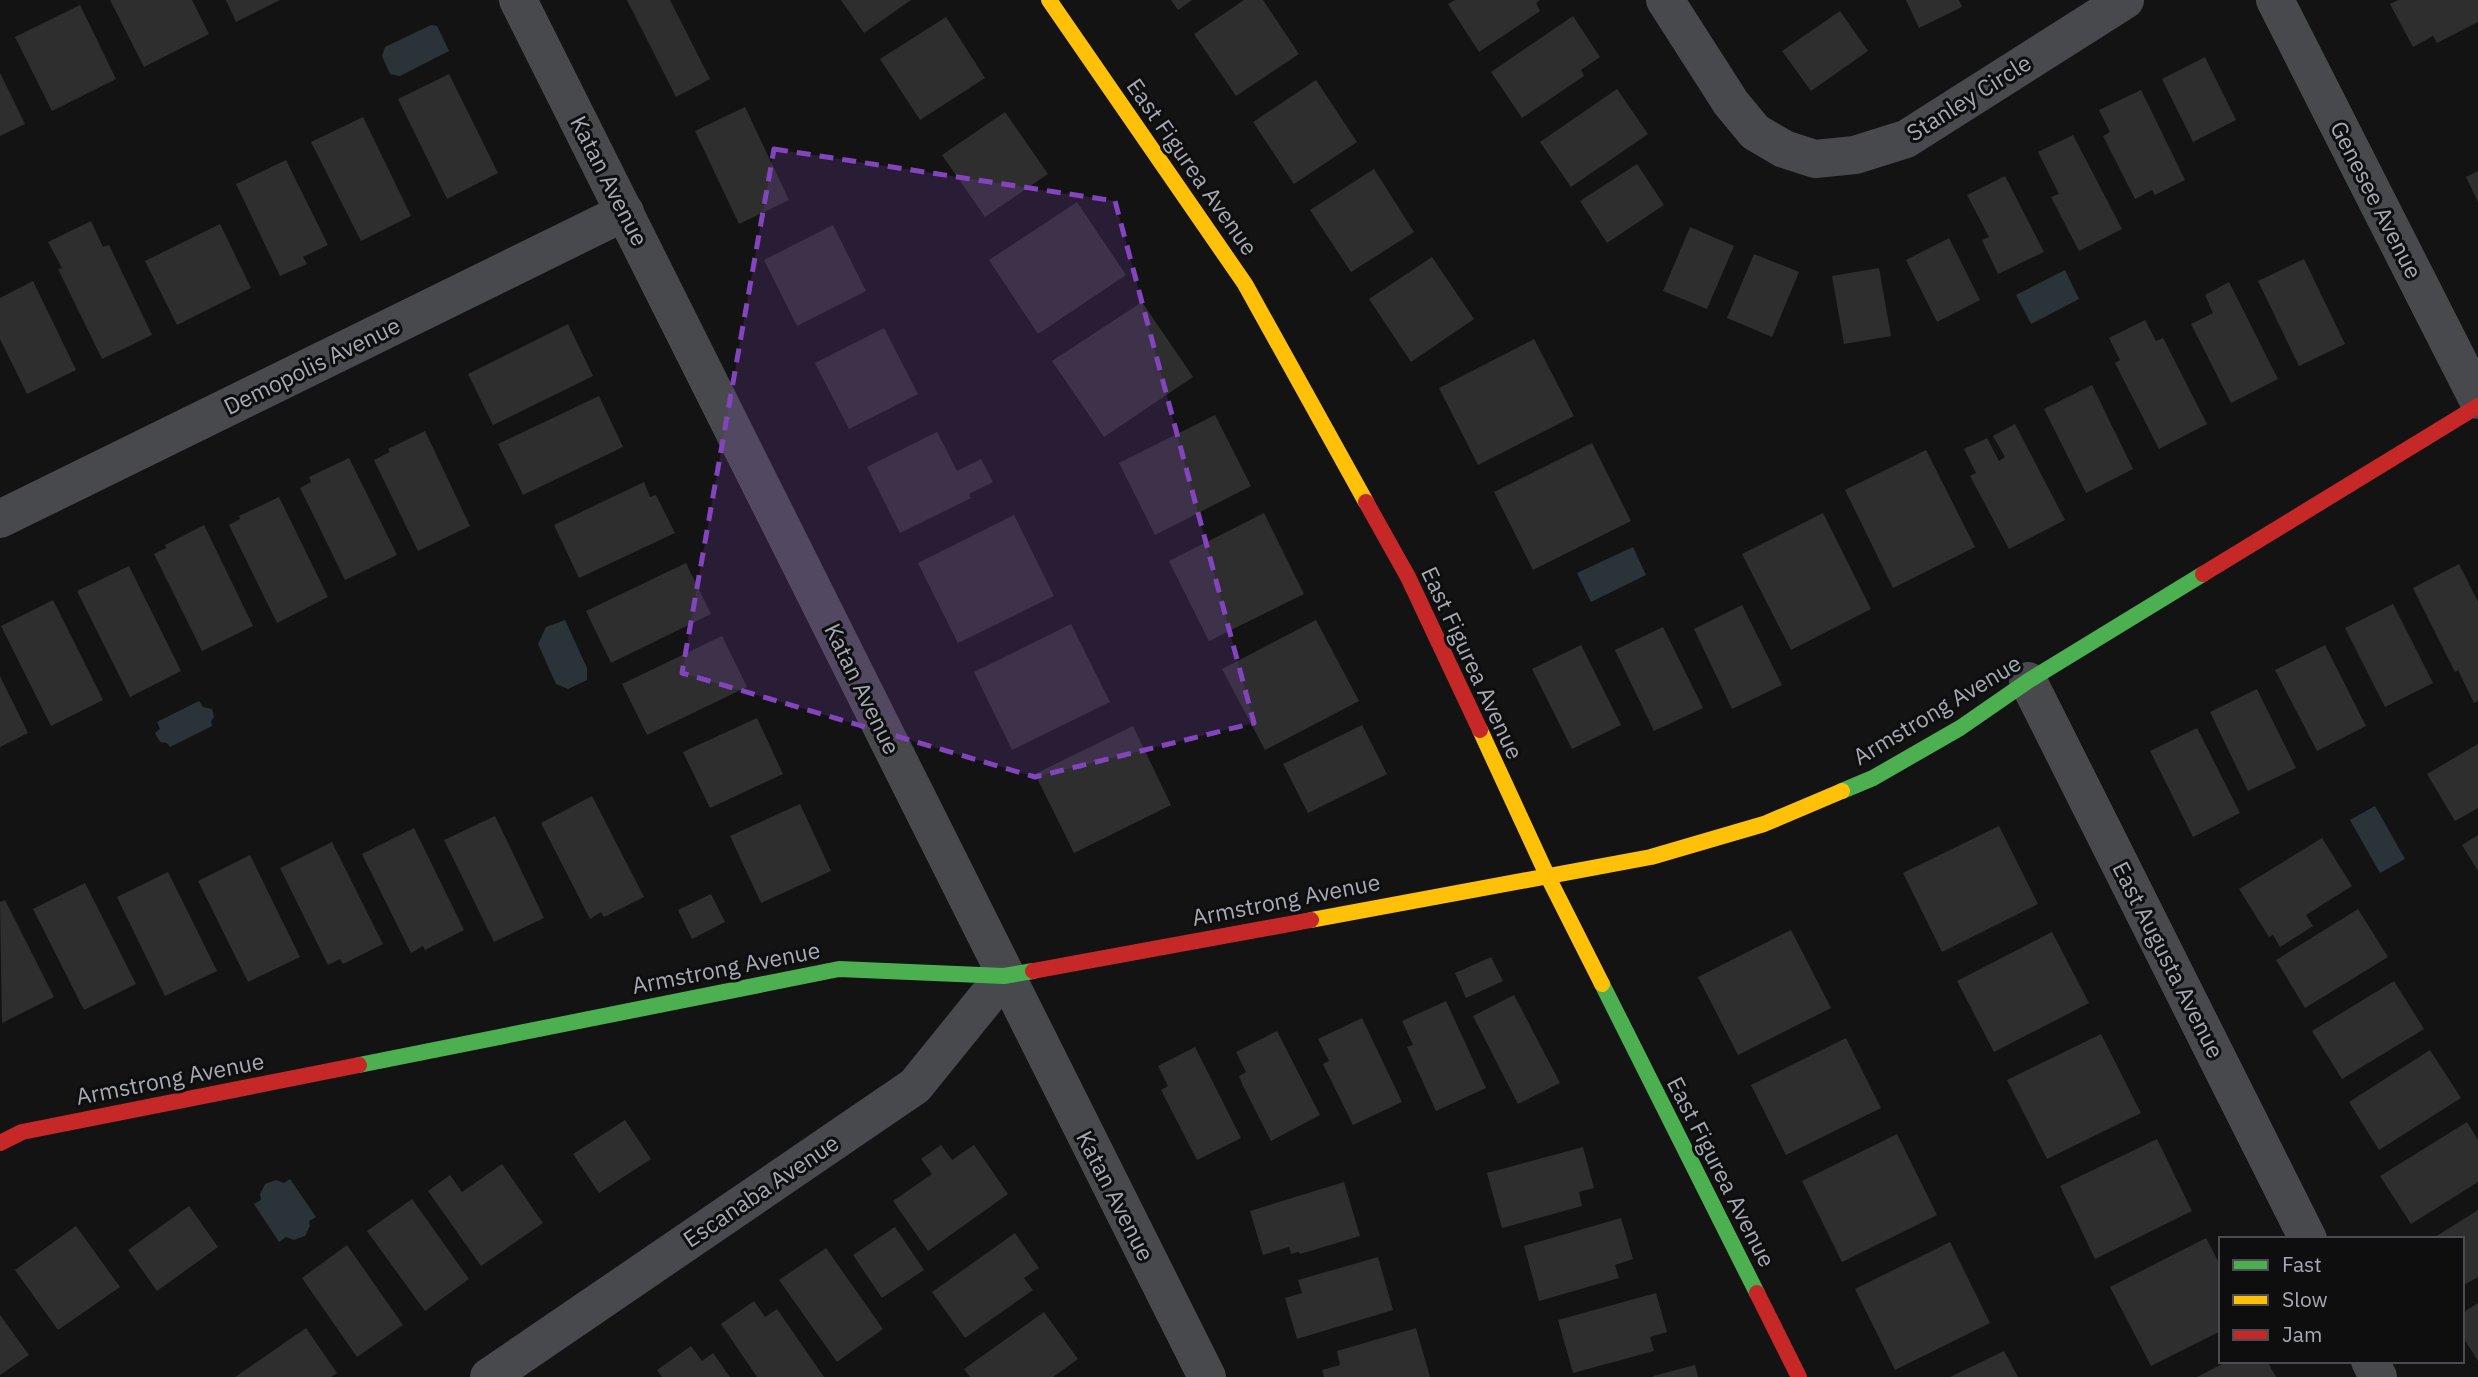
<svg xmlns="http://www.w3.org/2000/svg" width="2478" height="1377" viewBox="0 0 2478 1377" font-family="'IBM Plex Sans',sans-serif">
<rect width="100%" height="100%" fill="#131314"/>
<g fill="#2a3338">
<polygon points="431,25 437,26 449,51 400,76 390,74 382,56 385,47"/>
<polygon points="2065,270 2079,299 2031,324 2016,295"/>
<polygon points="1633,547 1646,575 1591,602 1577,573"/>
<polygon points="565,620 587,668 587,680 568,689 556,684 538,644 546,627"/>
<polygon points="199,701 203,707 212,709 214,717 211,721 212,726 170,747 167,743 160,742 155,733 160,729 157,722"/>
<polygon points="2375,806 2405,859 2380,873 2350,820"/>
<polygon points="290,1179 316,1217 309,1221 310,1226 305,1236 294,1240 286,1237 279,1242 254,1204 261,1200 260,1194 265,1184 276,1180 284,1183"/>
</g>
<g fill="#2e2e2f">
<polygon points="110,0 192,0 209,34 144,67"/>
<polygon points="226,0 280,0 236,22"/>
<polygon points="627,0 670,0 710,79 676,97"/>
<polygon points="841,0 911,0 864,33"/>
<polygon points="1171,0 1192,0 1178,10"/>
<polygon points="1244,0 1263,0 1299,54 1236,96 1194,34"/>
<polygon points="1455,0 1540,0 1536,3 1540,11 1479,52 1448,4"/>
<polygon points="1906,0 1959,0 1962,7 1919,28"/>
<polygon points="2398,0 2478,0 2478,22 2437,43 2433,36 2413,47 2390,4"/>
<polygon points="80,5 116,79 52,111 15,37"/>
<polygon points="1840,11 1868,51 1811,91 1782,51"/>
<polygon points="1573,16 1600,57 1581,70 1584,76 1522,118 1491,72"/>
<polygon points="946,17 985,78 920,120 880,59"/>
<polygon points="2205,57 2236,120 2193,142 2162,79"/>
<polygon points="0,73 25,124 0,136"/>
<polygon points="449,74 498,173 447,199 398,99"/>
<polygon points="1316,80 1357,142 1294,184 1253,122"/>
<polygon points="1617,89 1648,134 1571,187 1540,142"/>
<polygon points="2141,90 2185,180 2155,195 2152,190 2135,199 2103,136 2110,132 2099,110"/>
<polygon points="745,107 789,200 739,224 695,131"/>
<polygon points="1005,112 1048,174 985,217 942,155"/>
<polygon points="363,117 411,216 361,241 311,142"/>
<polygon points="2073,135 2122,229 2079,251 2051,197 2059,194 2038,152"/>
<polygon points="286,160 328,245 303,257 307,264 280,276 236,184"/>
<polygon points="1637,164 1664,205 1607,243 1580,201"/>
<polygon points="1374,169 1414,232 1351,272 1310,210"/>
<polygon points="2478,171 2478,202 2466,177"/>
<polygon points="2005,176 2044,252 1998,274 1982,240 1989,237 1967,195"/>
<polygon points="1077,202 1126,275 1038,334 989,260"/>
<polygon points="91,221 103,247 109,245 152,335 102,359 58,269 62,268 48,242"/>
<polygon points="220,224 251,288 177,325 145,261"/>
<polygon points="833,225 866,291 797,326 764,260"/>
<polygon points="1690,227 1734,246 1707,309 1663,291"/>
<polygon points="1949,238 1980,300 1937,322 1906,260"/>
<polygon points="1754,254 1799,272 1772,337 1727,318"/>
<polygon points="1432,257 1474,319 1411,362 1369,299"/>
<polygon points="2304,259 2345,344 2299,366 2258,281"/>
<polygon points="1879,268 1891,336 1844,344 1832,276"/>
<polygon points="33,281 76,370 27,394 0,339 0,298"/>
<polygon points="2229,282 2278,379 2231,403 2191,324 2213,313 2205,295"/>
<polygon points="1142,302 1193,377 1104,437 1052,361"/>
<polygon points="2145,320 2156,341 2163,338 2207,424 2159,449 2115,363 2120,360 2109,338"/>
<polygon points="568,324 593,376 493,425 468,374"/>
<polygon points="884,328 918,394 849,429 815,363"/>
<polygon points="1534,339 1574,416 1478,465 1439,388"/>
<polygon points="2092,385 2133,469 2086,493 2044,409"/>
<polygon points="599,396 623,447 523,495 498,444"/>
<polygon points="1215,415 1251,486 1155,535 1119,463"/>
<polygon points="2015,424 2065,520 2009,549 1970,476 1976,473 1964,449 1987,438 1999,461 2005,457 1993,436"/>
<polygon points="425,431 470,526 418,551 374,460 390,452 388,449"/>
<polygon points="937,432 957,471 981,459 993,482 969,494 971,498 900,533 867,467"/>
<polygon points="1592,443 1631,521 1533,570 1494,492"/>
<polygon points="1926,450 1975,547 1893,588 1845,490"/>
<polygon points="349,458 397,555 345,580 300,488 311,482 309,477"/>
<polygon points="644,482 650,497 656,495 675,533 579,578 554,525"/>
<polygon points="279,497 328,597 277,623 229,525 240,519 239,516"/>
<polygon points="1264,513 1304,594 1209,641 1169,561"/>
<polygon points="1823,513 1871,609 1791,650 1742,554"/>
<polygon points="1014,515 1054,596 958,643 918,563"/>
<polygon points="204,525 253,626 202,651 154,554 166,548 165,545"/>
<polygon points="686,563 711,614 611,663 586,611"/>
<polygon points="2459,564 2478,602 2478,701 2474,703 2458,670 2455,672 2413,588"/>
<polygon points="129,566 181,671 130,697 77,591"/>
<polygon points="53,600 103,700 51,726 1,626"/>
<polygon points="2393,604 2433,683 2385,707 2345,628"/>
<polygon points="1742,605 1782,685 1732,709 1694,629"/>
<polygon points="1316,620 1359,701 1265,750 1222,669"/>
<polygon points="1071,624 1110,702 1012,750 974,672"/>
<polygon points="1663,627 1703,708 1654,731 1615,650"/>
<polygon points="722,636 747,687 647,735 622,684"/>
<polygon points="1581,645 1621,725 1572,749 1532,669"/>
<polygon points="2325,645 2366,726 2317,751 2275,670"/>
<polygon points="0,676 28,733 0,747"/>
<polygon points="2257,689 2296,768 2248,791 2210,712"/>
<polygon points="757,718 783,774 710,808 683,752"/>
<polygon points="1362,725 1387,774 1308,813 1283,764"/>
<polygon points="1133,726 1171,805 1074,853 1035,774"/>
<polygon points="2197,728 2240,813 2193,837 2150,751"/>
<polygon points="2478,744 2478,808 2455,821 2427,774"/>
<polygon points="592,796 644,897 604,917 601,912 590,919 541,823"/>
<polygon points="800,804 831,871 761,903 730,836"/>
<polygon points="495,816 544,918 494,942 444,840"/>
<polygon points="1999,826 2038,904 1942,952 1903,873"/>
<polygon points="414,828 464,930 425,950 423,946 411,953 362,854"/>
<polygon points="2478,835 2478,871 2462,845"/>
<polygon points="2322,838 2352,886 2306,915 2313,926 2280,947 2273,935 2269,937 2239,889"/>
<polygon points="332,842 383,944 343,964 340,959 328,965 280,868"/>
<polygon points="250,855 300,957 248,982 198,881"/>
<polygon points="168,872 217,971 165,996 117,897"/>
<polygon points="85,883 136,984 84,1010 33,909"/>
<polygon points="711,894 725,922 692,939 678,910"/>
<polygon points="5,900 54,997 2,1023 0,902"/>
<polygon points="2358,909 2388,957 2305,1008 2276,960"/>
<polygon points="1791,930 1831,1008 1738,1055 1698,977"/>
<polygon points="2052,932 2089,1003 1994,1052 1957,981"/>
<polygon points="1491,957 1503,981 1466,998 1455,973"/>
<polygon points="2394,981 2424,1029 2342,1079 2312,1031"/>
<polygon points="1514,995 1560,1083 1518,1104 1473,1016"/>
<polygon points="1446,1001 1486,1088 1436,1111 1407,1047 1413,1045 1402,1021"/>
<polygon points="1362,1018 1402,1102 1353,1125 1323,1064 1329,1061 1318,1039"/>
<polygon points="1277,1031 1320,1115 1271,1141 1243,1086 1239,1076 1246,1072 1236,1052"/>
<polygon points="2101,1034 2141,1113 2047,1159 2007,1080"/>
<polygon points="1846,1038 1881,1108 1786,1155 1751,1085"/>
<polygon points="1195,1047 1241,1138 1197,1160 1161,1090 1168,1086 1158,1066"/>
<polygon points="2430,1050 2461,1098 2379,1150 2349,1102"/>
<polygon points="625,1120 651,1159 599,1193 573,1154"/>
<polygon points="2467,1122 2478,1140 2478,1182 2411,1224 2380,1176"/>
<polygon points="1897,1134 1937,1215 1842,1262 1802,1181"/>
<polygon points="2157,1139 2192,1211 2095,1259 2060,1186"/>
<polygon points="941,1145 952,1160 974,1145 1008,1194 928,1251 893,1201 932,1174 921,1159"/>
<polygon points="1583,1147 1594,1188 1579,1192 1582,1206 1502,1228 1487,1173"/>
<polygon points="502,1164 543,1223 481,1266 428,1191 450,1175 462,1192"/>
<polygon points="1344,1182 1360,1236 1300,1254 1299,1252 1291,1254 1289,1247 1263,1255 1250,1211"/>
<polygon points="412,1199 469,1279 425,1311 367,1231"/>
<polygon points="189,1206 218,1247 157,1291 128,1250"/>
<polygon points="2478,1210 2478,1277 2462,1286 2462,1239 2432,1239"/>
<polygon points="1621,1218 1633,1259 1615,1265 1619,1278 1539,1301 1524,1246"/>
<polygon points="76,1226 120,1287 58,1330 15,1270"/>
<polygon points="895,1227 924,1270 882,1298 853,1255"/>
<polygon points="1015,1233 1039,1268 1024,1278 1033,1290 965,1338 932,1292"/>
<polygon points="2206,1238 2221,1267 2221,1331 2151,1366 2110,1287"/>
<polygon points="1950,1242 1990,1323 1895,1370 1855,1289"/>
<polygon points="347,1245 403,1325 357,1357 302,1278"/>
<polygon points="826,1248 883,1329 837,1362 779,1280"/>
<polygon points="1378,1257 1393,1310 1297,1339 1285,1298 1302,1293 1298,1280"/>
<polygon points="1656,1293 1667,1332 1650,1337 1654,1351 1573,1373 1558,1320"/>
<polygon points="754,1301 765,1317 777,1309 824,1377 757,1377 721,1324"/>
<polygon points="2478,1303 2478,1361 2462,1336 2462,1313"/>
<polygon points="1044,1312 1078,1359 1053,1377 970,1377 964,1369"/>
<polygon points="0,1315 29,1355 0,1375"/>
<polygon points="306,1328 337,1373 331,1377 235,1377"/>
<polygon points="1416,1328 1430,1377 1324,1377 1322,1370 1340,1365 1337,1351"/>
<polygon points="691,1346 702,1361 713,1353 730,1377 662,1377 657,1370"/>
<polygon points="2004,1351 2018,1377 1950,1377"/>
<polygon points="2228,1361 2267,1361 2276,1377 2197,1377"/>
<polygon points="1695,1365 1698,1377 1653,1377 1653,1376"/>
</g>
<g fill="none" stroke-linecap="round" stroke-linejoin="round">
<g stroke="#48494c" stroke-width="38">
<polyline points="518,0 1207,1377"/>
<polyline points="1665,0 1731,103 1755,132 1784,149 1815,159 1855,155 1906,139 2125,0"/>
<polyline points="2275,0 2478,400"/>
<polyline points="0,519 625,212"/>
<polyline points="2028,681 2308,1239"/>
<polyline points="2370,1361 2378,1377"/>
<polyline points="489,1377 915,1086 1004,976"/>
</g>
<g stroke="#4caf50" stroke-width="16">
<polyline points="1842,791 1873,778 1960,728 2028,681 2203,574"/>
<polyline points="1602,984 1757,1293"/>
<polyline points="359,1065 839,969 1004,976 1033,971"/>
</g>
<g stroke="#ffc107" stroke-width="16">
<polyline points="1049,0 1245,284 1366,502"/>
<polyline points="1480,730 1547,875 1602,984"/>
<polyline points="1311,920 1651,857 1764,824 1842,791"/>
</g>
<g stroke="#c62828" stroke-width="16">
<polyline points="1366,502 1408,577 1480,730"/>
<polyline points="2203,574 2478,406"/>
<polyline points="1033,971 1311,920"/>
<polyline points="0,1143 22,1132 359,1065"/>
<polyline points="1757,1293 1799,1377"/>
</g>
</g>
<path fill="#8345bd" fill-opacity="0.2" stroke="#8345bd" stroke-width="5" stroke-dasharray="14 9" stroke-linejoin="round" d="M774 149 1115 201 1254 723 1035 777 682 673Z"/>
<g text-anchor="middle" stroke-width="6" stroke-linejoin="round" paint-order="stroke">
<g font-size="23" fill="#a5aab4" stroke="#0e0e0f">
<text transform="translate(1969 98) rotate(-32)" y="8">Stanley Circle</text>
<text transform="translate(1192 167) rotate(55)" y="8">East Figurea Avenue</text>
<text transform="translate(609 181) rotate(63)" y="8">Katan Avenue</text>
<text transform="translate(2376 200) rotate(63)" y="8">Genesee Avenue</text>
<text transform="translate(312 366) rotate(-26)" y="8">Demopolis Avenue</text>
<text transform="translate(1472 663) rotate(65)" y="8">East Figurea Avenue</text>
<text transform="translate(862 689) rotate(64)" y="8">Katan Avenue</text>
<text transform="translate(1937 710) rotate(-31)" y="8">Armstrong Avenue</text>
<text transform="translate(1286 900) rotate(-11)" y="8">Armstrong Avenue</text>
<text transform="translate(2168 960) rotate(63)" y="8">East Augusta Avenue</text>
<text transform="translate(726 968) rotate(-11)" y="8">Armstrong Avenue</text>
<text transform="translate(170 1079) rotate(-11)" y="8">Armstrong Avenue</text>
<text transform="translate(1721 1172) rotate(63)" y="8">East Figurea Avenue</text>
<text transform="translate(761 1191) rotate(-34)" y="8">Escanaba Avenue</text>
<text transform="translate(1115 1196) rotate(63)" y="8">Katan Avenue</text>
</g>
</g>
<rect x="2219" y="1237" width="245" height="126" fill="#0e0e0f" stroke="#4a4c51" stroke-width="2"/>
<rect x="2233" y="1260" width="35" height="10" fill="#4caf50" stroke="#4a4c51" stroke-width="2"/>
<text x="2282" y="1272" font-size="21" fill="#a5aab4">Fast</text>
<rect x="2233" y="1295" width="35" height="10" fill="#ffc107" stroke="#4a4c51" stroke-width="2"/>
<text x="2282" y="1307" font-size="21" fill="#a5aab4">Slow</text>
<rect x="2233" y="1330" width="35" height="10" fill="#c62828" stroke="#4a4c51" stroke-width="2"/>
<text x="2282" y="1342" font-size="21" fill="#a5aab4">Jam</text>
</svg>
